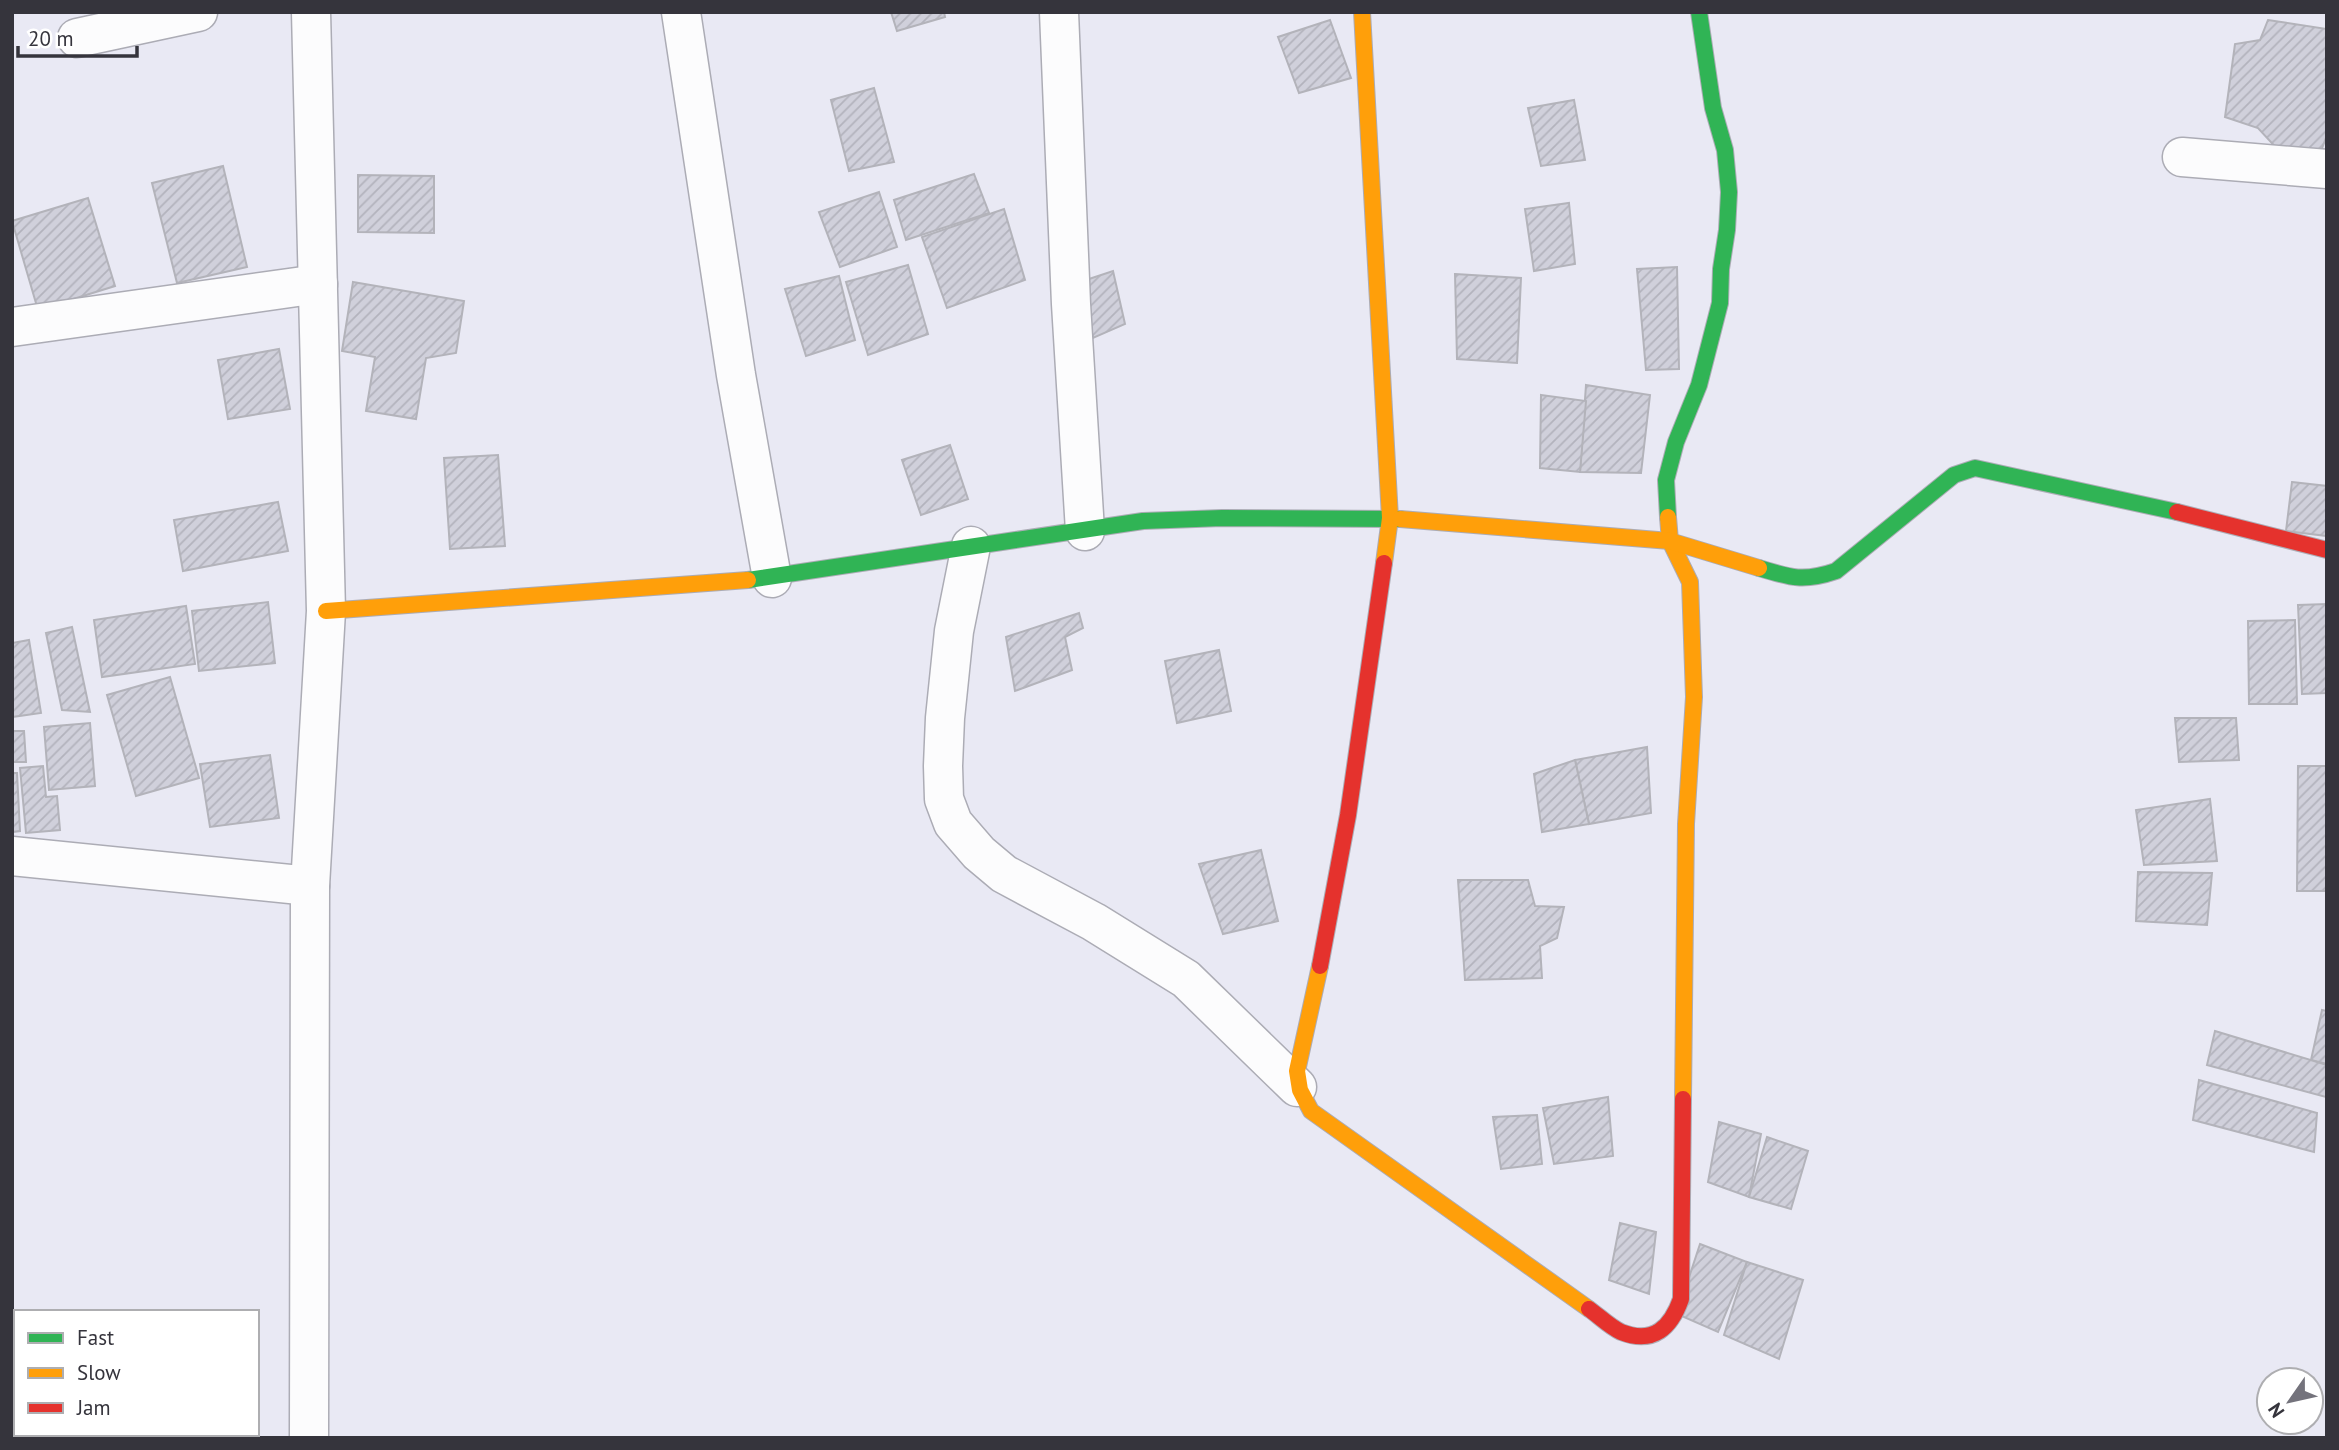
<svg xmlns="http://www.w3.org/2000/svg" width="2339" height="1450" viewBox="0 0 2339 1450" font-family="'PT Sans',sans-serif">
<defs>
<pattern id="building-hatch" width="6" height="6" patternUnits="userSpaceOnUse" patternTransform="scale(1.75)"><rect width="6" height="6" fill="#d0d0db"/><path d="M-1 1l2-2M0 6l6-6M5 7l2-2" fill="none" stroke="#b3b3bd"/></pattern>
</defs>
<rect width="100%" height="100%" fill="#e9e9f4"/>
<g fill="url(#building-hatch)" stroke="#b3b3ba" stroke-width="2">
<polygon points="891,12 944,12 945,17 897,31"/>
<polygon points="1330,20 1351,78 1299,93 1278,37"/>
<polygon points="2268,20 2327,29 2327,135 2321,151 2281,153 2258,128 2225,117 2235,44 2260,40"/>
<polygon points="874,88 894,162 849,171 831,100"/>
<polygon points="1574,100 1585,160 1541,166 1528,108"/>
<polygon points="223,166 247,267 177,283 152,183"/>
<polygon points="974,174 989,213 906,240 894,200"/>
<polygon points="358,175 434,176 434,233 358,232"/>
<polygon points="879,192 897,247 840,267 819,212"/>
<polygon points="88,198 115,286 38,310 12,221"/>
<polygon points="1569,203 1575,264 1534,271 1525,209"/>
<polygon points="1004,209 1025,280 947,308 922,237"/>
<polygon points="908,265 928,334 868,355 846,282"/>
<polygon points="1677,267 1679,369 1646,370 1637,269"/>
<polygon points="1113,271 1125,324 1093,338 1077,283"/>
<polygon points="1455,274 1521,278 1517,363 1457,359"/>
<polygon points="839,276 855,340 806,356 785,289"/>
<polygon points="353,282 464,301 456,353 426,358 416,419 366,411 375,357 342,351"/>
<polygon points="279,349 290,409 228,419 218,360"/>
<polygon points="1586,385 1650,395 1641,473 1580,472"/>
<polygon points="1541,395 1586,401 1580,472 1540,468"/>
<polygon points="950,445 968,499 921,515 902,460"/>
<polygon points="498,455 505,546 450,549 444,458"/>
<polygon points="2292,482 2327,486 2327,536 2286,531"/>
<polygon points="278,502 288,551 183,571 174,520"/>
<polygon points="268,602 275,663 199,671 192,611"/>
<polygon points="2327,604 2327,693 2302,694 2298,605"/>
<polygon points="186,606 195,664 102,677 94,620"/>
<polygon points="1079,613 1083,628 1065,637 1072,670 1015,691 1006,637"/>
<polygon points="2295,620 2297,704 2249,704 2248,621"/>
<polygon points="72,627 90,712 62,710 46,633"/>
<polygon points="29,640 41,713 12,717 12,643"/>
<polygon points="1219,650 1231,711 1177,723 1165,661"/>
<polygon points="170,677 199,778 136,796 107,695"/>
<polygon points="2175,718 2236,718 2239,760 2179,762"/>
<polygon points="90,723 95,786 49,790 44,727"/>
<polygon points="12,731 24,731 26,762 12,762"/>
<polygon points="1647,747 1651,813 1589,824 1575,760"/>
<polygon points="270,755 279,818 210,827 200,764"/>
<polygon points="1575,760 1589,824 1542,832 1534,774"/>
<polygon points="43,766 46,797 57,796 60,830 26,833 20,768"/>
<polygon points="2298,766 2327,766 2327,891 2297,891"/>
<polygon points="12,773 17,773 20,831 12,832"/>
<polygon points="2210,799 2217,861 2144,865 2136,810"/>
<polygon points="1261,850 1278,921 1223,934 1199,864"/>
<polygon points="2138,872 2212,873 2207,925 2136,921"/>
<polygon points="1458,880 1528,880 1535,906 1564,907 1557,938 1540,946 1542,978 1465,980"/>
<polygon points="2322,1010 2327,1011 2327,1064 2311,1060"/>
<polygon points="2215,1031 2327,1065 2326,1097 2207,1065"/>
<polygon points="2199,1080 2317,1113 2314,1152 2193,1120"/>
<polygon points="1608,1097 1613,1156 1554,1164 1543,1108"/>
<polygon points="1537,1115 1542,1164 1501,1169 1493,1117"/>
<polygon points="1719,1122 1761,1134 1749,1197 1708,1182"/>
<polygon points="1767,1137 1808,1151 1791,1209 1749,1197"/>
<polygon points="1620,1223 1656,1232 1649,1294 1609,1280"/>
<polygon points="1700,1244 1747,1262 1718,1332 1677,1314"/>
<polygon points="1747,1262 1803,1280 1779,1359 1724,1335"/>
</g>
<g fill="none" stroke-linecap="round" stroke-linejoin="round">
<defs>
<g id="street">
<polyline points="681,12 736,375 772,578"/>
<polyline points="1059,12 1071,304 1085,531"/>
<polyline points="77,38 198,12"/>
<polyline points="2182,157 2327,169"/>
<polyline points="12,327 318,284"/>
<polyline points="971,546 954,631 945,718 943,766 944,799 953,823 979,853 1004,874 1094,922 1186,979 1297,1087"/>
<polyline points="12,856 310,886"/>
<polyline points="309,1438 310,886 326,611 311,12"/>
</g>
<g id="fast">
<polyline points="1668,517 1666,480 1676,442 1699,385 1720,303 1721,269 1727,230 1729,192 1725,150 1713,108 1699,12"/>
<path d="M1759 568C1791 578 1804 582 1836 571L1954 475 1975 468 2177 512"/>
<polyline points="748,580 1143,521 1222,518 1400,519"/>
</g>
<g id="slow">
<polyline points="1362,12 1390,518 1384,563"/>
<polyline points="1668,517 1670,541 1690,582 1694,697 1686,824 1683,1099"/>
<polyline points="1400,519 1670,541 1759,568"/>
<polyline points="326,611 748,580"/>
<polyline points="1320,966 1297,1071 1300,1090 1311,1111 1589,1309"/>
</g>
<g id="jam">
<polyline points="2177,512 2327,550"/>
<polyline points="1320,966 1348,815 1384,563"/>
<path d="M1589 1309C1599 1316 1610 1327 1621 1332 1654 1345 1671 1327 1681 1299L1683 1099"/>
</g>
</defs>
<use href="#street" stroke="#acacb5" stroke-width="41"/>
<use href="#fast" stroke="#acacb5" stroke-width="18"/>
<use href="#slow" stroke="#acacb5" stroke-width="18"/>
<use href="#jam" stroke="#acacb5" stroke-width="18"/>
<use href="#street" stroke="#fcfcfd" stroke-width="38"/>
<use href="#fast" stroke="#30b455" stroke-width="16"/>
<use href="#slow" stroke="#ff9f0a" stroke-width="16"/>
<use href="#jam" stroke="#e5322d" stroke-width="16"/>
</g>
<rect width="2339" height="1450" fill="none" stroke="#35343c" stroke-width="28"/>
<rect x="14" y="1310" width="245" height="126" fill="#ffffff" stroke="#aeaeb1" stroke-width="2"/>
<rect x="28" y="1333" width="35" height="10" fill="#30b455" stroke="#aeaeb1" stroke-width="2"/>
<text x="77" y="1345" font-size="21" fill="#35343c">Fast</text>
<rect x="28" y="1368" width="35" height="10" fill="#ff9f0a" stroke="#aeaeb1" stroke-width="2"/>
<text x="77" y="1380" font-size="21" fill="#35343c">Slow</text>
<rect x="28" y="1403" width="35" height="10" fill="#e5322d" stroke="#aeaeb1" stroke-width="2"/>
<text x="77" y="1415" font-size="21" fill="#35343c">Jam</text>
<g transform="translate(2290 1401) rotate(236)"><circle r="33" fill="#ffffff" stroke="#aeaeb1" stroke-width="2"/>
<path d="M0-5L12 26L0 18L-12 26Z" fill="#74737c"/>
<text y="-10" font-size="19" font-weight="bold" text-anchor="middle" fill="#35343c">N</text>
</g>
<path d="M18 46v10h119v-10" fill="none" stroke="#35343c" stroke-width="3.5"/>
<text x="28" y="46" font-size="21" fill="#35343c" stroke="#ffffff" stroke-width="5" paint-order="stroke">20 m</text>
</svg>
